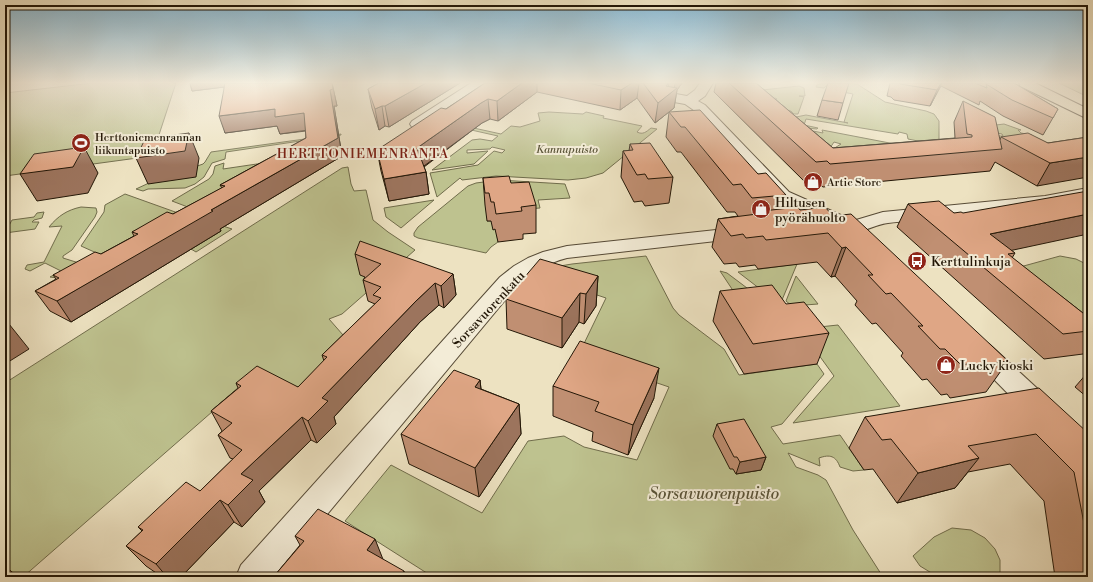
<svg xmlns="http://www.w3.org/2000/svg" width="1093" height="582" viewBox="0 0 1093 582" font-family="'Libre Bodoni',serif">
<rect width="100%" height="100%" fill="#ede2c1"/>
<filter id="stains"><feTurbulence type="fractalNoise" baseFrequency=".005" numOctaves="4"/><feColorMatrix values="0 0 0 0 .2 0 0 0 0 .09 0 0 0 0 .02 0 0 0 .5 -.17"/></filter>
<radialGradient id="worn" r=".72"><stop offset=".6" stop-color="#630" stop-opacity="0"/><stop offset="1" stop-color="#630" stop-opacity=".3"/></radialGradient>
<g fill="#bec28f" stroke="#706c4b">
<polygon points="93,83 176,83 152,156 5,176 5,93"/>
<polygon points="838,83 857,84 885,102 926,111 934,114 939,121 939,140 923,142 908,139 907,134 899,132 898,134 806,119 804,125 818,128 817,129 806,128 796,117 806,115 848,123 844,122 853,94 833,90 833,87 826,86 824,88 816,87 817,85 819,84"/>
<polygon points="1059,83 1088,83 1088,97"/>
<polygon points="799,86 804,88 805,96 799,96 804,97 798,114 794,114 791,111 777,110 764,104 777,99 775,98 763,102 762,90"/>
<path d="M549 112 583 114 586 112 604 116 603 118 642 126 637 132C643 135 646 132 651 128L657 129 603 173 586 178 568 180 496 176 462 180 460 178 437 197 430 173 478 165 494 151 502 153 505 150 492 147 490 149 467 150V153L488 151 474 164 432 170 472 140 480 139 492 141 498 136 449 125 451 123 501 134 511 126 520 127 540 121 538 113Z"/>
<polygon points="1004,124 1021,130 1018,130 1021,133 1032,135 1000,144 998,136 1003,136 1002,134 997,133 996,125"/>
<polygon points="822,130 900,145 833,149 841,144 834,142 830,148 813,131 823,133"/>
<polygon points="341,134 341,135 226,152 225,159 212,163 204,177 195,184 185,188 148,189 143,191 136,189 149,183 203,164 205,162 211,152"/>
<polygon points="284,160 193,209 172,201 209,179 213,174 215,166 224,163 223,169"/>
<polygon points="348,167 351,184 354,191 366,190 373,220 388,232 415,250 342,314 329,319 350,343 301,389 260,370 23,577 5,577 5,383 342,168"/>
<polygon points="499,180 565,184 570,198 538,200 540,208 512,210 487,221 492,221 496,229 498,242 491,247 486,253 418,238 414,236 414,233 418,227 468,186 476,183"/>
<polygon points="125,194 178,213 101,255 81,246 104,212 105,205"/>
<polygon points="434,200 401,228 386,217 384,208"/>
<path d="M81 207 96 208 97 212 95 217 72 250 63 256V258L79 263 57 278 50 277 61 271 45 263 30 271 25 269 27 265 44 262 62 226 49 227C58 216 67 210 81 207Z"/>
<polygon points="44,212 42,218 34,220 32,222 39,222 35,229 5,233 12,220 34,217 37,213"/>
<polygon points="214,223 232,229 196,252 191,249"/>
<path d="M646 256 673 308 679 315 724 349 739 375 817 364 824 374 782 424 771 427 783 444 840 435 864 470 853 471 840 467C836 456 830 454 819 458L820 466 788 453 796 467 818 475 826 480 853 530 883 577H433L345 521 391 465 482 513 528 441 564 436 584 447 637 460 669 387 578 356 606 298 540 276 560 266 572 264Z"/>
<polygon points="1060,256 1076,259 1088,265 1088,326 1020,267"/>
<polygon points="797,264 782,300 777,302 738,272"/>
<polygon points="720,271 727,273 751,291 750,316"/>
<polygon points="796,276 818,304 792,306 786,301"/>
<polygon points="838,325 900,406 793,423 834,376 800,329"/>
<polygon points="952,528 971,530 985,538 995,549 1000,560 1000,577 938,577 920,566 913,556 934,537"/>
</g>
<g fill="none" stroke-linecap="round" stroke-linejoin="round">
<defs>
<g id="minor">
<polygon points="471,83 486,83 422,127 417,128 412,127 410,124 412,121"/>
<polygon points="587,83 615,83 687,96 695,90 700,83 713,83 705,96 698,101 705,105 789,192 843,216 845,220 843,224 836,226 829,224 777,200 695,111 685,104 593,87 588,86"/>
<path d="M1088 188V198C1022 211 954 215 888 223 873 225 860 235 846 231L843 227 846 223 883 212 1045 196Z"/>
<path d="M744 227 751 229 754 233 751 237 567 258C547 263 531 273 516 287L275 577H236L241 565 500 277 514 266 528 258 543 252 567 246Z"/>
<polygon points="980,341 989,344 1053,403 1057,411 1053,419 1043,422 1033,419 971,356 968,350 971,344"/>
</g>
<polygon id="primary" points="1019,83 1035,83 1088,109 1088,119 1020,86"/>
</defs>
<use href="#minor" stroke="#564a36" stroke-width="2"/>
<use href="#primary" stroke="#231707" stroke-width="2"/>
<use href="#minor" fill="#f3ecd7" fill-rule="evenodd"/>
<use href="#primary" fill="#ede2c1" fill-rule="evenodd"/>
</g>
<g fill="#c08f72" stroke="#231707">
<polygon points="190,83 332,83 337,106 334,106 342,156 220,229 221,231 71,322 50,311 35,291 56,279 53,275 101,254 134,236 132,232 173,214 222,188 220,185 306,138 306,131 280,134 277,126 225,133 224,87 192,91"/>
<polygon points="379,83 460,83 389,127 385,126 379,130 372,108 368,89"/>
<polygon points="485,83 682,83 677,90 674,108 655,123 637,98 620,110 537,92 498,121 490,119 482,123 424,167 426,172 429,194 389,201 381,171 377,150 446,109"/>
<polygon points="716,83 756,83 833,148 955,138 954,122 963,101 1000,140 1001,137 1048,143 1088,137 1037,186 995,162 990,171 823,187 819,184 808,185 714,92"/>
<polygon points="890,83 1014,83 1058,109 1043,135 1003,116 980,101 979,105 941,86 930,106 894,100 891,97 887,96"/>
<polygon points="822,100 843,103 838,120 817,116"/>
<polygon points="669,112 758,174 786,195 782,209 800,210 833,216 1008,361 986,392 950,398 947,394 941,395 927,379 922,380 901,356 903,353 876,323 872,324 855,305 857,301 835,276 831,277 817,262 758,269 755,265 739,267 736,263 724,264 712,247 718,219 738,216 735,212 727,212 681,152 677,152 666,137"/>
<polygon points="630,144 673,177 669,203 645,206 642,201 634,202 621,177 623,151 629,151"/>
<polygon points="483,178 511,183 536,205 536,233 523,234 523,239 498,242 495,229 493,230 491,221 487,221 485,205"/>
<polygon points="908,204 954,213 1015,253 1012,258 1088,317 1088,347 1083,354 1044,359 897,227"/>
<polygon points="355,254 453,274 456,295 444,308 439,305 420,322 334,417 336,424 317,443 311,440 259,491 265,502 242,527 234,522 181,577 162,577 146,566 126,546 142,531 138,527 200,491 233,459 230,458 218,435 222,431 211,411 238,388 236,383 298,387 324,361 322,355 375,304 368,301 363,280 365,277 360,275"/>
<polygon points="598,276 596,306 584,324 579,322 562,348 507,329 506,299"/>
<polygon points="720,291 829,333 817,364 744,374 713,321"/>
<polygon points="1088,372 1088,398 1075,387"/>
<polygon points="480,380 481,389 519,404 521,434 479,497 409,464 401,434"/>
<polygon points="553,386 654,398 628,455 592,441 593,432 553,416"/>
<polygon points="865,417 1088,433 1088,577 1055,577 1044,501 1010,464 968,472 955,488 897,503 873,469 864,470 849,448"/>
<polygon points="717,424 766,457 761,470 736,474 733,469 730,469 713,436"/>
<polygon points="295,536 382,559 406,577 276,577 275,575 300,545"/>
</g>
<g fill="#9c745d" stroke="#231707">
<polygon points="190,83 231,83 232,86 192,91"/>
<polygon points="332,83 337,106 334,106 342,156 220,229 221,231 71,322 57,301 211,210 338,138 330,90"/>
<polygon points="426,83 460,83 389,127 385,106"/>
<polygon points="522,83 537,83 537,92 498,121 497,101"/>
<polygon points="632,83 639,83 637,98 620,110 621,90"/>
<polygon points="669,83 667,96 674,90 675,83 682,83 677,90 674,108 655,123 658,103 666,86"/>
<polygon points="941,83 942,83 930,106 937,90"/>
<polygon points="488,99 490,119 482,123 420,169 417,148 481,103"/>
<polygon points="382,106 385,126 379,130 375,109"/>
<polygon points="275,109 304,113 308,130 280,134 277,126 225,133 219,116"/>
<polygon points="189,133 199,158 196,177 148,184 136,158"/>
<polygon points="84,147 98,173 88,193 37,201 20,174"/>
<polygon points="1088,157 1088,177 1037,186 1050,163"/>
<polygon points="426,172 429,194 389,201 384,179"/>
<polygon points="1088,214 1088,234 976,258 990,234"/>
<polygon points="846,247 835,276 831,277 842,248"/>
<polygon points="453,274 456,295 444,308 441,286"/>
<polygon points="598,276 596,306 584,324 586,294"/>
<polygon points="435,283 439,305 420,322 334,417 336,424 317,443 308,421 322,398 416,301"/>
<polygon points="580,293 579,322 562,348 562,318"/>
<polygon points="5,319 29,349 5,364"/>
<polygon points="659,368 654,398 628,455 633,425"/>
<polygon points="480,380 483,410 475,387"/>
<polygon points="519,404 521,434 479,497 475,468"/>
<polygon points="302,417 311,440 259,491 265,502 242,527 228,505 241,474"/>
<polygon points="766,457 761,470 736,474 740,462"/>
<polygon points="979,458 955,488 897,503 918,473"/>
<polygon points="220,500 234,522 181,577 167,577 156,564"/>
<polygon points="375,539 386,567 367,550"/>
<polygon points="404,571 406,577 400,577"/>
</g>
<g fill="#dfa685" stroke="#231707">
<polygon points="225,83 332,83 333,89 330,90 338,138 211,210 213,211 57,301 35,291 59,278 53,275 95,252 101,254 138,234 132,232 167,212 173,214 225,186 220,185 306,138 304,113 275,117 275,109 219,116"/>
<polygon points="379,83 426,83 385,106 382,106 375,109 368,89"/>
<polygon points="485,83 522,83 497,101 488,99 481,103 417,148 426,172 384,179 377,150 441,108 446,109"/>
<polygon points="588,83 632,83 621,90"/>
<polygon points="643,83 668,83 666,86 677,88 658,103"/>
<polygon points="729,83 756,83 833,148 972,137 972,135 967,134 963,101 995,117 1002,149 830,164 827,161 816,162"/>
<polygon points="828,83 849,83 843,103 822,100"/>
<polygon points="899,83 941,83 937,90 900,84"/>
<polygon points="975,83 1014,83 1058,109 1053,118 1012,100 986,84 987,88"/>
<polygon points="700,110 758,174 766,173 786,195 752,198 741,184 733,185 685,127 681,127 669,112"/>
<polygon points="189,133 185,151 136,158 145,139"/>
<polygon points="1028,133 1048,143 1088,137 1088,157 1050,163 1001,137"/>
<polygon points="650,143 673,177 648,179 645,174 637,175 623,151 633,150 630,144"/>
<polygon points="84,147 73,167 20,174 34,154"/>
<polygon points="509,176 511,183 529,182 536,205 521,207 522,211 496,214 494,202 491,202 489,193 485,193 483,178"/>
<polygon points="1088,191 1088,214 990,234 1015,253 1008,254 1088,317 1088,331 1063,334 908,204 939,201 954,213 961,212 963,213"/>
<polygon points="798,207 800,210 825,207 833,216 851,214 1008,361 970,367 967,364 961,365 945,349 940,349 918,326 923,326 891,293 886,294 868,275 873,275 846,247 842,248 828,233 766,240 763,236 746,238 743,234 731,236 718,219 765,213 763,211"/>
<polygon points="360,241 453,274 441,286 435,283 416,301 322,398 328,401 308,421 302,417 241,474 253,480 228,505 220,500 156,564 126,546 143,530 138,527 186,482 200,491 242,450 218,435 232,423 211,411 241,386 236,383 257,366 298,387 327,357 322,355 381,298 373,295 381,287 363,280 381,264 355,254"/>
<polygon points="540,259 598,276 586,294 580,293 562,318 506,299"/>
<polygon points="772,285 786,304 804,302 829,333 753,344 720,291"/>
<polygon points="580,341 659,368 633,425 595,411 599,402 553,386"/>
<polygon points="454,370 480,380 475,387 519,404 475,468 401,434"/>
<polygon points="1039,388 1088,433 1088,544 1074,472 1036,434 968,446 979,458 918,473 891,439 882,440 865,417"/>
<polygon points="744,419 766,457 740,462 737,457 734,457 717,424"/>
<polygon points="318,509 375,539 367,550 404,571 400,577 277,577 275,575 304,541 295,536"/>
<polygon points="5,566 18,577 5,577"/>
</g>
<linearGradient id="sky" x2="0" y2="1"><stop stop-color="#88b8d2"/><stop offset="0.5" stop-color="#f7f2e3"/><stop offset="1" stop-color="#f7f2e3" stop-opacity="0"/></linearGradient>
<rect width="1093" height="165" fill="url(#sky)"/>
<defs>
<symbol id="stadium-disc" viewBox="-11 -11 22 22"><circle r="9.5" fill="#8f2418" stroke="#f3ecd7"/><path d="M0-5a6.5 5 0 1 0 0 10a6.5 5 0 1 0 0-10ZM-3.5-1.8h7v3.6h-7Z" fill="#fff"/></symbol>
<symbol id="shop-disc" viewBox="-11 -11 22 22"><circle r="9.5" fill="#8f2418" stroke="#f3ecd7"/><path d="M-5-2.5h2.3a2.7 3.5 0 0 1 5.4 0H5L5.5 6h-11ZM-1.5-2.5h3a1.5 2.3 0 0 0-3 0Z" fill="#fff"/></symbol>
<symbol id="bus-disc" viewBox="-11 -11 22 22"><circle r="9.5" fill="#8f2418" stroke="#f3ecd7"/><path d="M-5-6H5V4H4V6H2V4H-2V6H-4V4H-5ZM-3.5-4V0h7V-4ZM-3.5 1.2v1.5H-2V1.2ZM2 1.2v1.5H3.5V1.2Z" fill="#fff"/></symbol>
</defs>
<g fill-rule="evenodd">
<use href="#stadium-disc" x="70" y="132" width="22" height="22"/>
<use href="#shop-disc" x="802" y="171" width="22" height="22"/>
<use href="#shop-disc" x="750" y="198" width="22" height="22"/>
<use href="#bus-disc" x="906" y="250" width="22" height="22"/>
<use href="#shop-disc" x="935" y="354" width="22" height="22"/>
</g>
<g text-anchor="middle" stroke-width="4" stroke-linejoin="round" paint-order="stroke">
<g font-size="11" fill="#231707" stroke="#f3ecd7" text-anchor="start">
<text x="95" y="141">Herttoniemenrannan<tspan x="95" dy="13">liikuntapuisto</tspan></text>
<text x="827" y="186">Artic Store</text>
</g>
<g font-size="11" font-style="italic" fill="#595337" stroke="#f3ecd7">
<text x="567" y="153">Kannupuisto</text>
</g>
<g font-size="13" letter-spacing="1" fill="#7a1f14" stroke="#f3ecd7">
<text x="363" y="158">HERTTONIEMENRANTA</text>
</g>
<g font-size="13" fill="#231707" stroke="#f3ecd7" text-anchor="start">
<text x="775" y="207">Hiltusen<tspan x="775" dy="15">pyörähuolto</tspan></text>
<text x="931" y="266">Kerttulinkuja</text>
<text x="960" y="370">Lucky kioski</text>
</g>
<g font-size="13" fill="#231707" stroke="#f3ecd7">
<text transform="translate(488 309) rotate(-47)" y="5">Sorsavuorenkatu</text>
</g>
<g font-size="16" font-style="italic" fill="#595337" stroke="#f3ecd7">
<text x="714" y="499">Sorsavuorenpuisto</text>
</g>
</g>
<rect width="1093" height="582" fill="none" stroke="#ede2c1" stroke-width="20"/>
<rect x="6" y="6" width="1081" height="570" fill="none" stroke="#231707" stroke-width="2"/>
<rect x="10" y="10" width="1073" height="562" fill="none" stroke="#231707"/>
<rect width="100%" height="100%" filter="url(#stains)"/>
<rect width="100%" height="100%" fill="url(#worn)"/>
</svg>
